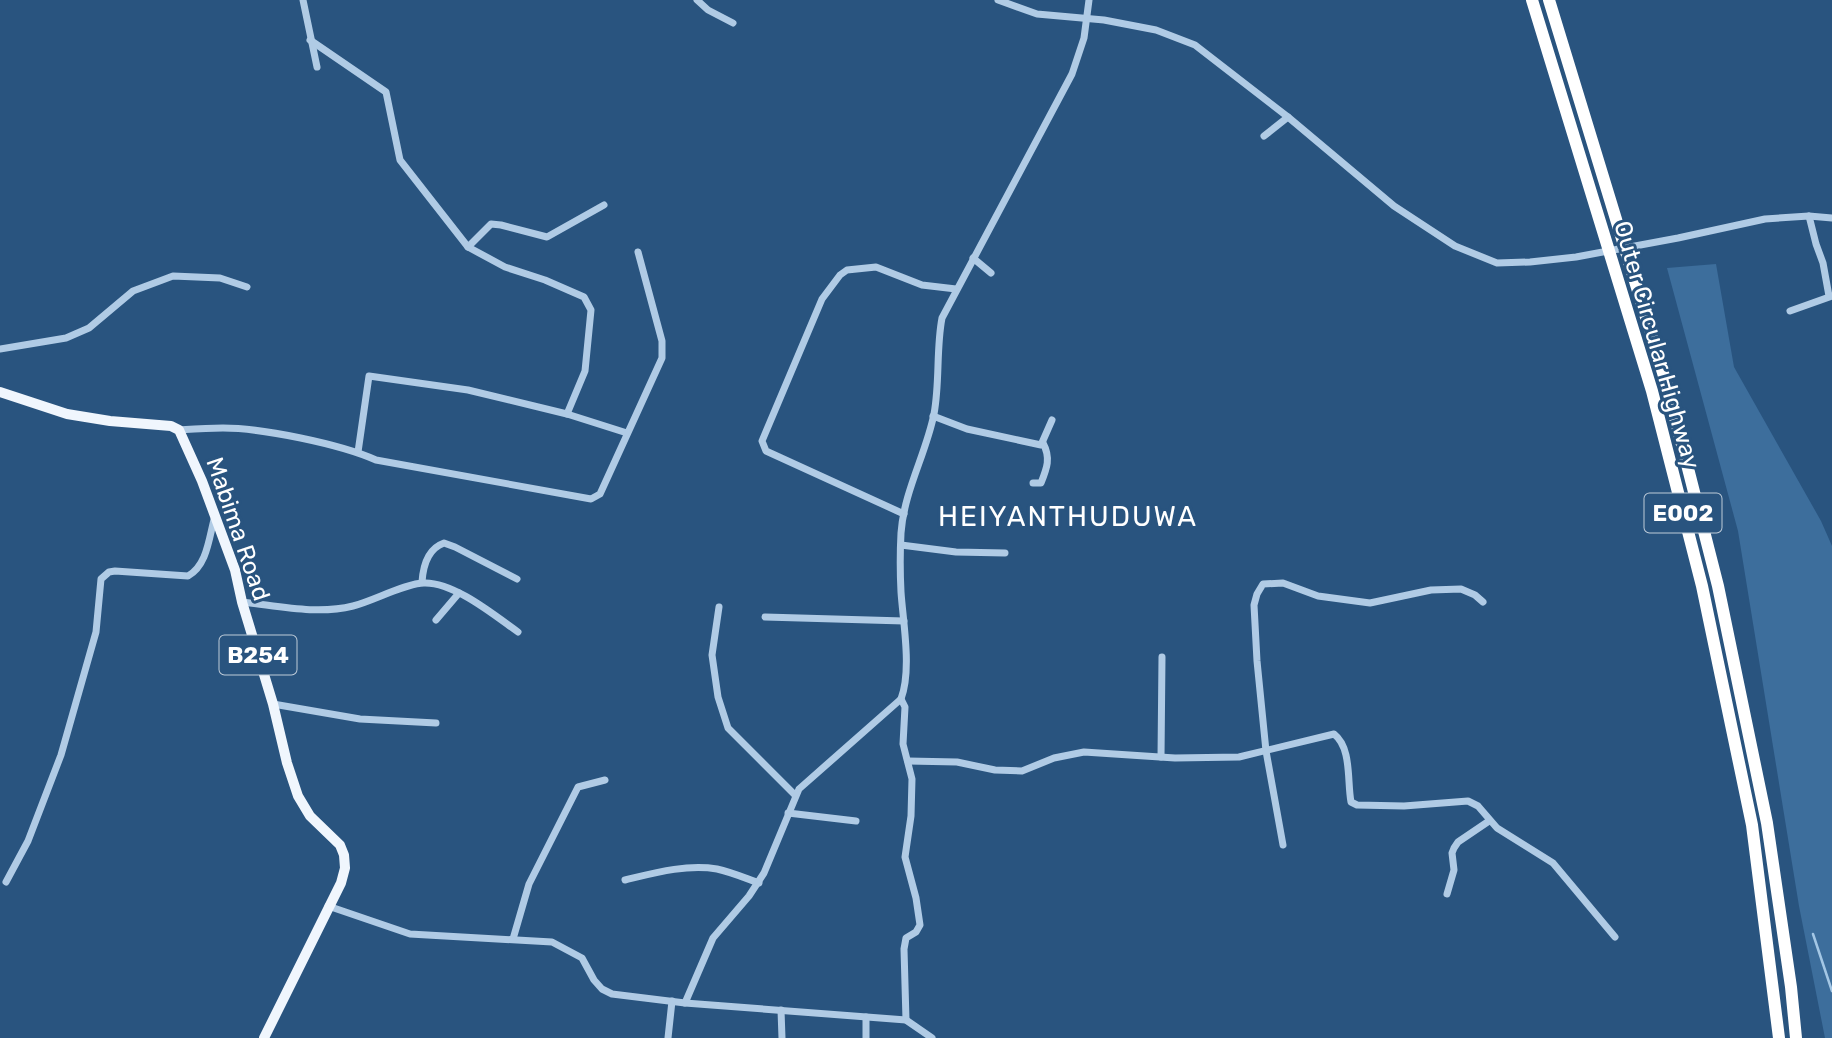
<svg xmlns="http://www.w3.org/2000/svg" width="1832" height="1038" viewBox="0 0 1832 1038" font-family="Rubik,sans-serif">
<rect width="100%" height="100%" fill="#29547f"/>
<polygon fill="#3d6e9c" points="1716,264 1734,367 1821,521 1832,546 1832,1038 1825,1038 1799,906 1738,531 1667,268"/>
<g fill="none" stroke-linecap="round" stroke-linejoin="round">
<polyline stroke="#a4c7e5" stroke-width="2.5" points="1813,934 1832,991"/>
<g stroke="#b0cbe5" stroke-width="7">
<polyline points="303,0 317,67"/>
<polyline points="697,0 708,10 733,23"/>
<polyline points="998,0 1037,14 1104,20 1156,30 1195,45 1288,117 1394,206 1455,246 1497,263 1530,262 1576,257 1678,238 1765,219 1809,216 1832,218"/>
<polyline points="310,40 386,92 400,160 468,247 505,267 545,280 584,297 591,310 585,371 567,414"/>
<polyline points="1264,136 1288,117"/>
<polyline points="1809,216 1816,244 1823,263 1829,296"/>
<polyline points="468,247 491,224 501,225 547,237 604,205"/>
<polyline points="973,258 991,273"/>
<polyline points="1790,311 1832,296"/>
<polyline points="0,349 66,338 89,328 133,291 173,276 220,278 247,287"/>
<polyline points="933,416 967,429 1041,445 1052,420"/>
<path d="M179 430C194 429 208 428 223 428 262 428 340 444 376 460L591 499 600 494 662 358V341L638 252"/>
<polyline points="358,452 369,376 468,390 567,414 627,433"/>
<path d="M1033 483H1041C1047 468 1051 458 1043 443"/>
<polyline points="904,514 766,451 762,441 822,299 840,275 847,270 876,267 922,285 956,289"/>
<polyline points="901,545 956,552 1005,553"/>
<path d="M422 582C423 567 427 549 444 543L455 547 517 579"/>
<path d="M242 602C279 606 317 615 353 606 373 601 406 583 424 583 454 582 494 615 518 632"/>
<polyline points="719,607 712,655 718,697 728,728 795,795"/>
<polyline points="765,617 904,621"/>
<polyline points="436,620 459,593"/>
<polyline points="901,699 905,707 903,744 912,779 911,816 905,857 916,898 920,925 916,932 906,938 904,949 906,1020"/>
<polyline points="273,704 360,719 436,723"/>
<polyline points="1161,757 1162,657"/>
<path d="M908 761 957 762 995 770 1022 771 1054 758 1084 752 1175 758 1239 757 1334 734C1352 748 1347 781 1351 802L1357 805 1404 806 1468 801 1478 806 1497 828 1553 863 1615 937"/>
<polyline points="788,813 856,821"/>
<polyline points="1283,845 1266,751 1257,661 1254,605 1257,594 1263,584 1283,583 1318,596 1370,603 1431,590 1461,589 1475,595 1483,602"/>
<path d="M625 880C654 873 686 864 717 869 731 872 745 878 759 883"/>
<path d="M6 882 28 841 61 755 96 632 101 579 109 572 115 571 188 576C208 565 209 536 215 516"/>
<polyline points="1447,894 1454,870 1452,853 1454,848 1458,842 1489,821"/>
<path d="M328 906 410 934 552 942 582 958 594 980 602 989 612 994 685 1003 713 938 749 896 764 873 799 789 901 699C912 670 903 622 901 592 900 573 900 552 901 533 904 491 926 454 934 414 940 382 936 349 942 318L1072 74 1084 38 1089 0"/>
<polyline points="513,939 529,884 578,787 605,780"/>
<polyline points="685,1003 906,1020 932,1038"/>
<polyline points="781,1010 782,1038"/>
<polyline points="668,1038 672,1001"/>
<polyline points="866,1038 866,1017"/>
</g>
<polyline stroke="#f0f6fd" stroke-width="10" points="0,392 67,414 110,421 171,426 179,430 202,481 235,570 242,602 273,704 287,763 298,796 310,816 340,845 344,855 345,868 341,883 264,1038"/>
<g stroke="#fff" stroke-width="12">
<polyline points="1532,0 1652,391 1702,586 1752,825 1779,1038"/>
<polyline points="1549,0 1667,386 1718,586 1767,823 1791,987 1796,1038"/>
</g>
</g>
<g text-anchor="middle" stroke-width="6" stroke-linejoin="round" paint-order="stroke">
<g fill="#29547f" stroke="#bfccd9" stroke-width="2">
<rect x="1644.5" y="493.5" width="77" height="39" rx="5"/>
<rect x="219.5" y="635.5" width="77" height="39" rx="5"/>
</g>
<g font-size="23" font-weight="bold" fill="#fff">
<text x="1683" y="521">E002</text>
<text x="258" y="663">B254</text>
</g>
<g font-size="24" fill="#fff" stroke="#29547f">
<text transform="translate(1657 345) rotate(74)" y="8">Outer Circular Highway</text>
<text transform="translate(238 529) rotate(71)" y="8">Mabima Road</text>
</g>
<g font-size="28" letter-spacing="2" fill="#fff" stroke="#29547f">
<text x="1068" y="526">HEIYANTHUDUWA</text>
</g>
</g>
</svg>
